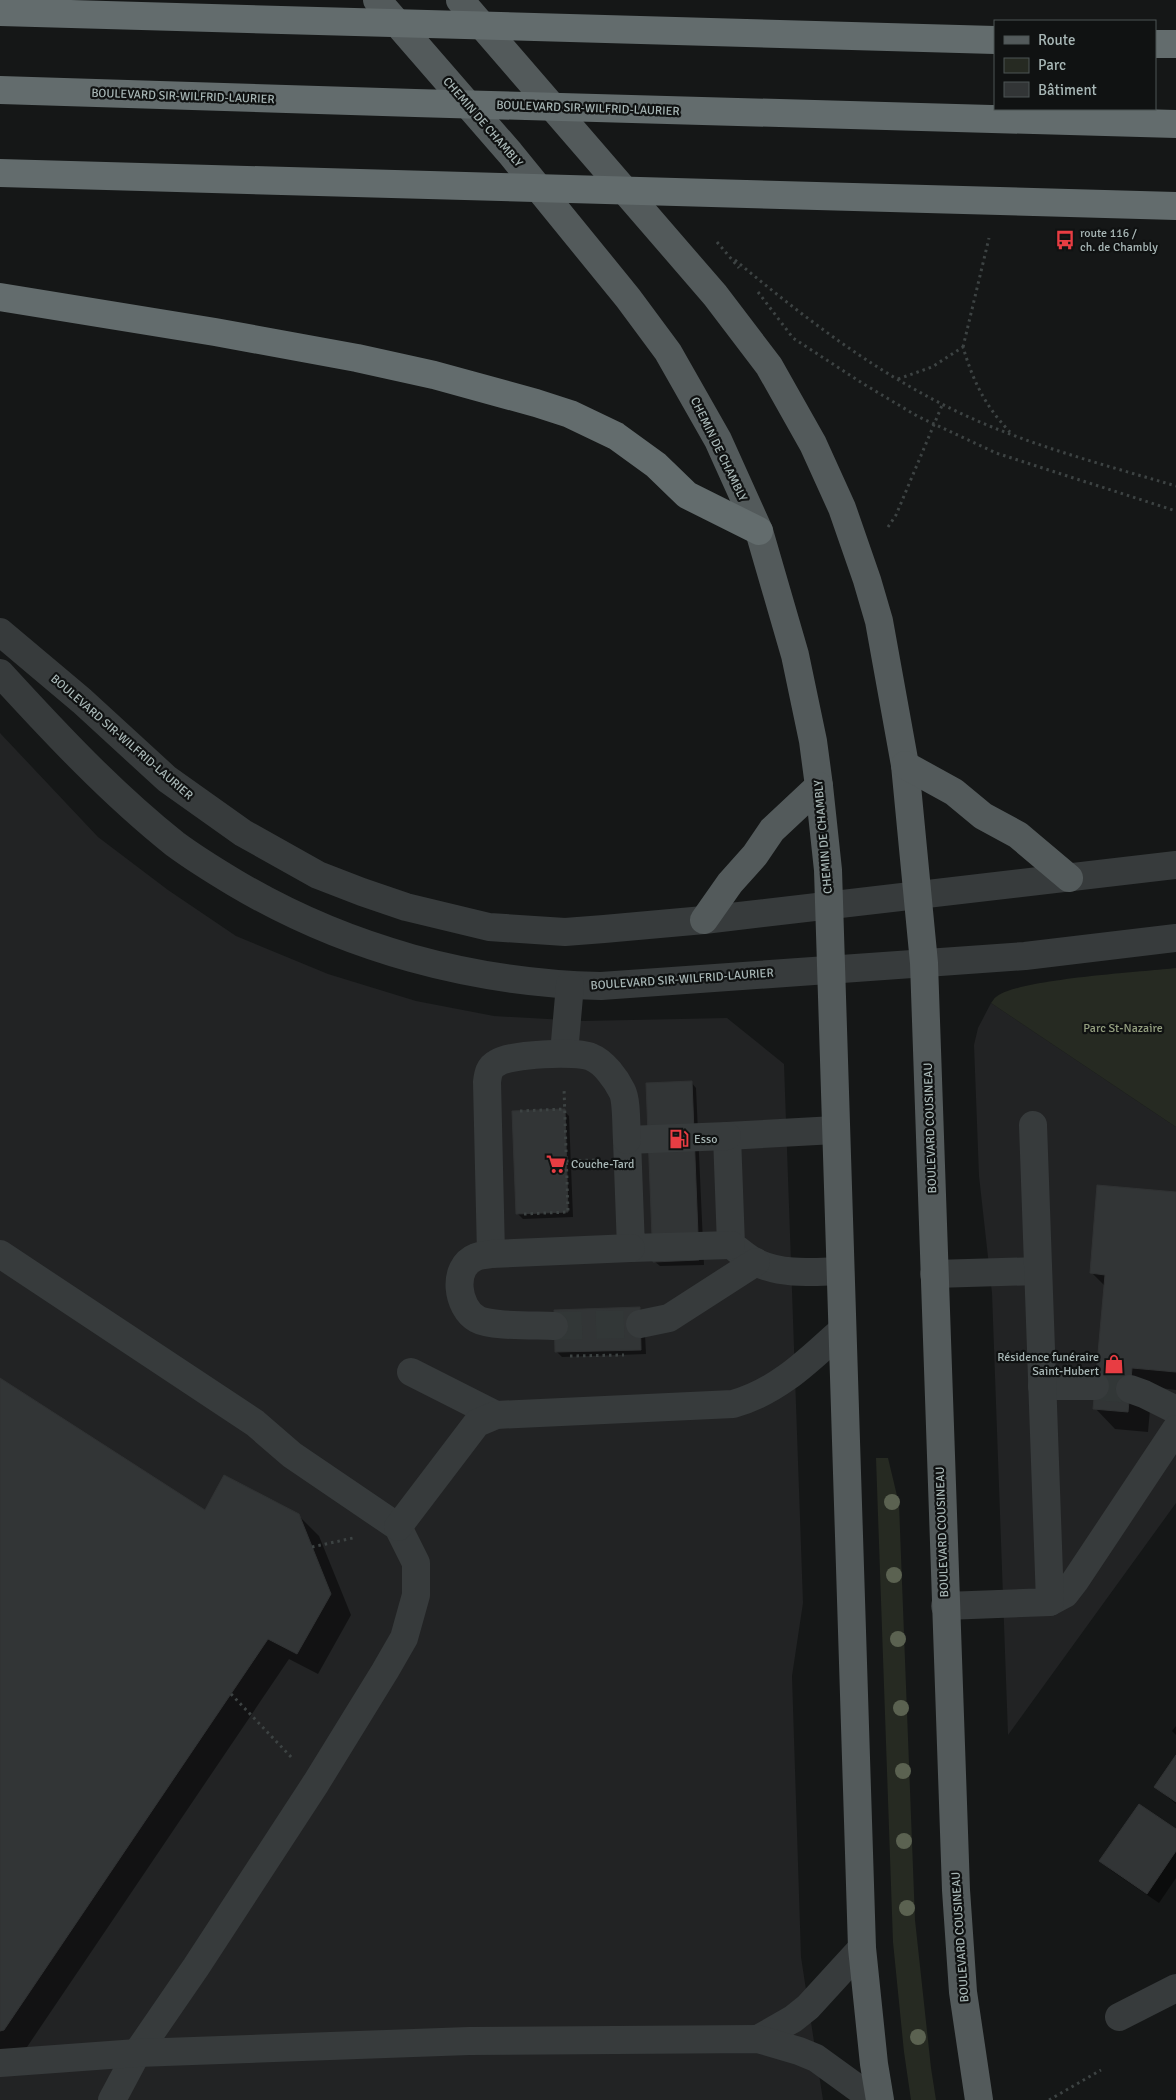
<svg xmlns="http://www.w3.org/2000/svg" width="1176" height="2100" viewBox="0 0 1176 2100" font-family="Signika,sans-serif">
<rect width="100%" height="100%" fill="#151717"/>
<g fill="#222324">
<polygon points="0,733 98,837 168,890 236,936 328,974 416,1001 494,1016 583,1021 727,1018 784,1064 803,1603 792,1676 801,1957 823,2100 0,2100"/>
<polygon points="991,1003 1176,1127 1176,1503 1008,1735 992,1293 979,1176 974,1045 978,1028"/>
</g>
<g fill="#262a22">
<path d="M1176 968V1127L991 1003C993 1001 994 998 996 997 1017 979 1142 972 1176 968Z"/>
<polygon points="876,1458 888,1458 899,1504 915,1920 931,2068 936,2100 911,2100 904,2052 893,1942"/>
</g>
<g fill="#0007">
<polygon points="691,1082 696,1088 704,1265 660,1266 654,1261"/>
<polygon points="564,1111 569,1116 573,1217 523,1219 518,1214"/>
<polygon points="1176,1193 1176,1390 1152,1387 1148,1432 1115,1429 1095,1408 1106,1287 1091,1272"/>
<polygon points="639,1308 644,1314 646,1354 562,1357 557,1352"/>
<polygon points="0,1380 205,1512 298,1515 319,1536 351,1615 318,1674 289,1659 25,2050 0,2056"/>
<polygon points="1176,1726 1176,1735 1172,1731"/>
<polygon points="1176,1757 1176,1804 1156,1787"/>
<polygon points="1176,1831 1176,1878 1159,1903 1112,1871 1101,1861"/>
</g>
<g fill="#323536" stroke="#303233">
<polygon points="692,1081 699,1260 653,1262 646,1083"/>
<polygon points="565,1109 568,1212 516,1214 512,1111"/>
<polygon points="1097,1185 1176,1192 1176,1372 1132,1368 1128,1412 1093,1409 1105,1275 1090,1273"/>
<polygon points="640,1307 641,1350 555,1352 554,1310"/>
<polygon points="0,1378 205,1510 224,1475 299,1514 331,1594 297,1654 268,1639 4,2030 0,2031"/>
<polygon points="1176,1755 1176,1802 1154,1787"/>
<polygon points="1139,1804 1176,1829 1176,1851 1147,1894 1099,1861"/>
</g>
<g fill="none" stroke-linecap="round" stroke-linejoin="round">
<g stroke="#323737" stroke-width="28" stroke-dasharray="28 14" stroke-linecap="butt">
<polyline points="554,1326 640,1324"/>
<polyline points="1095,1386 1130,1389"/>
</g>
<g stroke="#3d4343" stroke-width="3" stroke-dasharray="2.5 4" stroke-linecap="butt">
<polyline points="717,242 739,268"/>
<path d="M735 260C814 326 896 388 992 427 1051 451 1115 468 1176 486"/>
<polyline points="758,292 793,338 862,383 917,416 996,453 1176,511"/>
<polyline points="963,347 989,238"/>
<path d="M898 379 932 367 963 347C973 381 985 406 1010 432"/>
<polyline points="888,527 896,515 943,403"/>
<polyline points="520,1111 565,1109"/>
<polyline points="566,1161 596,1160"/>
<polyline points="524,1214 568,1212 564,1088"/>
<polyline points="570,1356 624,1355"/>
<polyline points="312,1547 353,1538"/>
<polyline points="231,1694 293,1759"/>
<polyline points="1049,2100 1101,2070"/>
</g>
<g stroke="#373b3c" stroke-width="28">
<polyline points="0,632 82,701 167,779 243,833 318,875 362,892 406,907 489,927 565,932 604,929 704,920 1176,865"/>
<path d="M0 673C55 733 111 793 175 844 194 858 215 871 235 883 346 949 473 983 601 986L1025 956 1176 938"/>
<polyline points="564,1053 570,985"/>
<path d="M835 1130 727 1136 731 1245C740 1251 748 1259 757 1263 784 1275 811 1272 839 1271"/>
<polyline points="727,1136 627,1140 631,1248 731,1245"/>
<polyline points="0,1254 255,1423 292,1455 398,1527 416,1563 416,1595 404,1638 385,1671 316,1783 196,1967 137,2053 112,2100"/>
<path d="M491 1254 487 1082C488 1074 489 1067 497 1063 509 1054 577 1051 591 1057 604 1062 616 1079 622 1091 627 1100 626 1128 627 1140"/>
<polyline points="934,1274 1038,1271"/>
<polyline points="640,1324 669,1318 756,1262"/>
<path d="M554 1326C537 1325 491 1327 477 1319 457 1308 451 1267 476 1257 480 1255 486 1255 491 1254L631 1248"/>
<polyline points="411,1372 496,1415"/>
<polyline points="1042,1386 1095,1386"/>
<polyline points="1130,1389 1144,1394 1176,1410"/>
<path d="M398 1527 477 1423 496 1415 733 1404C777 1392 808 1361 841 1331"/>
<polyline points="1050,1602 1065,1594 1075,1581 1176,1429"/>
<polyline points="945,1606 1050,1602 1033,1125"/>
<polyline points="1119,2017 1176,1988"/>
<polyline points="758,2039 793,2019 808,2007 862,1948"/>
<polyline points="0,2063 137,2053 469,2041 758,2039 799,2051 816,2058 874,2100"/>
</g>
<g stroke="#535a5b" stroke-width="28">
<polyline points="377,0 510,153 628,298 668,352 718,440 759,531 795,655 813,741 819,786 828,870 862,1948 874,2064 880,2100"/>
<polyline points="460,0 715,295 769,366 813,444 842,508 867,580 879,621 905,765 924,963 956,1890 963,1992 979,2100"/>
<polyline points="905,765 954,792 983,816 1018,835 1069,878"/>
<polyline points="704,920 730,883 755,855 772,830 819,786"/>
</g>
<g stroke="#636c6d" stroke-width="28">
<polyline points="0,12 995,40"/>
<polyline points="1155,44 1176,44"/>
<polyline points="0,90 415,103 1176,124"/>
<polyline points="0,173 1176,206"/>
<polyline points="0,297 215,332 357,358 434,375 536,403 570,414 616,436 656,465 687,495 759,531"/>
</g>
</g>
<g fill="#5b6251">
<circle cx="892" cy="1502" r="8"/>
<circle cx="894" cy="1575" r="8"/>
<circle cx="898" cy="1639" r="8"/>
<circle cx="901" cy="1708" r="8"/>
<circle cx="903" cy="1771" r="8"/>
<circle cx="904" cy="1841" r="8"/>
<circle cx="907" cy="1908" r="8"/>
<circle cx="918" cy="2037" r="8"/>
</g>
<defs>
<symbol id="bus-bare" viewBox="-9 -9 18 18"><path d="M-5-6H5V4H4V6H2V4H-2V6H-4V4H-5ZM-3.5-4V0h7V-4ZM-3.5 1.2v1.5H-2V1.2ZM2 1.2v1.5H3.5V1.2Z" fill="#e83d43" stroke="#101212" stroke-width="2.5" paint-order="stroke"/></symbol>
<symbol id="fuel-bare" viewBox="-9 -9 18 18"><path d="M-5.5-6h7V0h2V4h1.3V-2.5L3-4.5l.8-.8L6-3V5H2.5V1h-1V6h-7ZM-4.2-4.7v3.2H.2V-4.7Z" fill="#e83d43" stroke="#101212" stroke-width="2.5" paint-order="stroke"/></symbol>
<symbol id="supermarket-bare" viewBox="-9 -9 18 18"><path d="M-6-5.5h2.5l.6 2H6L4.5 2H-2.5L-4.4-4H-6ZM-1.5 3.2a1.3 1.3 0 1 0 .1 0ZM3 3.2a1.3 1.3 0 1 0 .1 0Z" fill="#e83d43" stroke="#101212" stroke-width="2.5" paint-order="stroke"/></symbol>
<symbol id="shop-bare" viewBox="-9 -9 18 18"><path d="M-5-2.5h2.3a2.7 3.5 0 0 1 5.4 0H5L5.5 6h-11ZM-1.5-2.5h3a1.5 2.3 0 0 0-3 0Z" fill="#e83d43" stroke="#101212" stroke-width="2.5" paint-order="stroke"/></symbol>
</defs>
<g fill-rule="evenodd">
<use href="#bus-bare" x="1051" y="226" width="28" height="28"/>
<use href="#fuel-bare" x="665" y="1125" width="28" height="28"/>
<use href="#supermarket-bare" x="542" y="1150" width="28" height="28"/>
<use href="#shop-bare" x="1100" y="1350" width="28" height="28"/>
</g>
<g text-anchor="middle" stroke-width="4.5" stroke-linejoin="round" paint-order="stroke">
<g font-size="12" fill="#a8b7b6" stroke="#101212">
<text transform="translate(183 96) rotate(2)" y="4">BOULEVARD SIR-WILFRID-LAURIER</text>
<text transform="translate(588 108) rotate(2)" y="4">BOULEVARD SIR-WILFRID-LAURIER</text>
<text transform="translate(483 122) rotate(49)" y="4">CHEMIN DE CHAMBLY</text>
<text transform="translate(719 449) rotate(64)" y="4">CHEMIN DE CHAMBLY</text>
<text transform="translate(122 737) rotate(41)" y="4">BOULEVARD SIR-WILFRID-LAURIER</text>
<text transform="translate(823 837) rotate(-95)" y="4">CHEMIN DE CHAMBLY</text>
<text transform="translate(682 979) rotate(-4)" y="4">BOULEVARD SIR-WILFRID-LAURIER</text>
<text transform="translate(930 1128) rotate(-92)" y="4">BOULEVARD COUSINEAU</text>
<text transform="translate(942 1532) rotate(-92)" y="4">BOULEVARD COUSINEAU</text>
<text transform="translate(960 1937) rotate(-94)" y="4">BOULEVARD COUSINEAU</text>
</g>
<g font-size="12" fill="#a8b7b6" stroke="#101212" text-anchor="start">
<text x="1080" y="237">route 116 /<tspan x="1080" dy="14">ch. de Chambly</tspan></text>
<text x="694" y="1143">Esso</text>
<text x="571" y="1168">Couche-Tard</text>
<text x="1099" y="1361" text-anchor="end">Résidence funéraire<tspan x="1099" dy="14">Saint-Hubert</tspan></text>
</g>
<g font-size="12" fill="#95a080" stroke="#101212">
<text x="1123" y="1032">Parc St-Nazaire</text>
</g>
</g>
<rect x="994" y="20" width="162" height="90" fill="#101212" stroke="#4d5454"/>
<rect x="1004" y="36" width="25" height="8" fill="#535a5b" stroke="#4d5454"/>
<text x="1038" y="45" font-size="15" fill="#a8b7b6">Route</text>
<rect x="1004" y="58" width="25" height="15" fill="#262a22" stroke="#4d5454"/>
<text x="1038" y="70" font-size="15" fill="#a8b7b6">Parc</text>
<rect x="1004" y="82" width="25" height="15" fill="#323536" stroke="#4d5454"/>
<text x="1038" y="95" font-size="15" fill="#a8b7b6">Bâtiment</text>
</svg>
